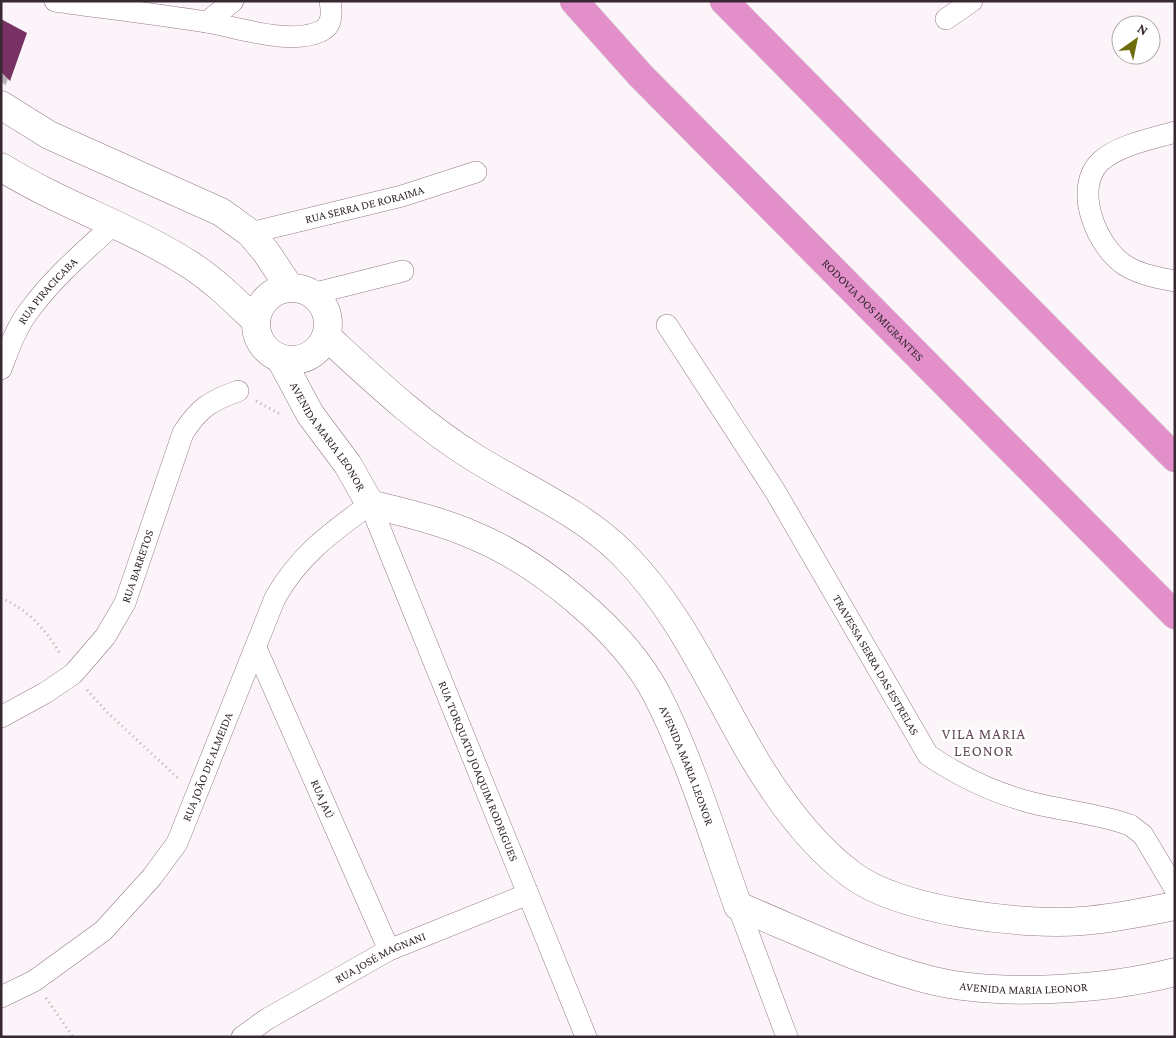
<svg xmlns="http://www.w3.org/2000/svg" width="1176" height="1038" viewBox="0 0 1176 1038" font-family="'Crimson Pro',serif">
<defs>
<filter id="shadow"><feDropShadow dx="-4.5" dy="4.5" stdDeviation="0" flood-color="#0004"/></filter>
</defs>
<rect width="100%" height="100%" fill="#fbf4f8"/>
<polygon fill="#773364" filter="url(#shadow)" points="1,19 27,33 10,81 1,72"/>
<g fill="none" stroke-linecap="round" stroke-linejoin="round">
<defs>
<g id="minor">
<path d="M55 1C105 8 156 14 206 22 237 27 291 46 321 31 333 26 332 12 330 1"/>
<polyline points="946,19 972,1"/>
<polyline points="207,22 233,1"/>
<path d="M1175 132C1151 139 1119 145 1101 161 1071 188 1098 251 1128 267 1142 275 1159 278 1175 281"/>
<path id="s1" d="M250 233 402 196 476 172"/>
<polyline points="312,294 403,271"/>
<path id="s2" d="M667 325 775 491 928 755C959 776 997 794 1033 803 1065 811 1099 814 1130 825L1143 835 1175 889"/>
<path id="s3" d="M1 369C9 348 17 325 32 307 55 276 86 250 114 224"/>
<path id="s4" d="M256 648 389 950"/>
<path id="s5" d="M1 717 45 693 73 674 105 637 125 603 183 433C199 408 210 401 238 391"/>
<polyline points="738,906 787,1037"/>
<path id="s6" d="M1 997 34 981 103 931 152 877 177 843 275 598C300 554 331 533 370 504L586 1037"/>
<path id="s7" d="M242 1037 267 1019 389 950 528 894"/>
</g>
<g id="tertiary">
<polyline points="1,105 49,135 221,212 250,233 266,252 290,288"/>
<path d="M1 167C62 205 132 227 192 266 216 282 235 301 256 321"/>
<circle cx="292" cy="324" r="36"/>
<path d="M326 336C374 380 420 424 475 458 525 489 581 512 623 554 677 608 708 678 745 743 772 791 808 842 852 875 901 911 1022 926 1082 921 1113 919 1144 912 1175 906"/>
<path id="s8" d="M280 358 310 414 348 465 370 504C406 513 441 521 475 536 540 563 624 631 657 695 691 762 713 836 738 906 801 932 863 963 930 980 999 997 1105 990 1175 972"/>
</g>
<g id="motorway">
<path id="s9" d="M574 1 641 76 1175 615"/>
<polyline points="724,1 1175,458"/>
</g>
</defs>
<use href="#minor" stroke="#96798c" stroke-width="22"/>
<use href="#tertiary" stroke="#96798c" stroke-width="29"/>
<use href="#motorway" stroke="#d3d0d2" stroke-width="29"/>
<g stroke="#b8afb5" stroke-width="3" stroke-dasharray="1 4" stroke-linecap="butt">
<polyline points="256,401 282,415"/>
<path d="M1 598C30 611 45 629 61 655"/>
<polyline points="87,690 108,713 180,780"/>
<polyline points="46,998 73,1037"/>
</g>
<use href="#minor" stroke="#fff" stroke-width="21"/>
<use href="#tertiary" stroke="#fff" stroke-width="28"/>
<use href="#motorway" stroke="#e390ca" stroke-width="28"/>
</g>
<g text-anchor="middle" stroke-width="5" stroke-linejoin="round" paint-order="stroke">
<g font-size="12" fill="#362932" stroke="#fff">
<text dy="4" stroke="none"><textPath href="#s1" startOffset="118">RUA SERRA DE RORAIMA</textPath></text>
<text dy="4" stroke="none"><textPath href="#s3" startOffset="92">RUA PIRACICABA</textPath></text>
<text dy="4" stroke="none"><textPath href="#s9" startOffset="430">RODOVIA DOS IMIGRANTES</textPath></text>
<text dy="4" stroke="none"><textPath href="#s8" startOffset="92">AVENIDA MARIA LEONOR</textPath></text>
<text dy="4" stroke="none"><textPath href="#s5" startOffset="211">RUA BARRETOS</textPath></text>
<text dy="4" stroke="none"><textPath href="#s2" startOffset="399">TRAVESSA SERRA DAS ESTRELAS</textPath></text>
<text dy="4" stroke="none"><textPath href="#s8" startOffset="604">AVENIDA MARIA LEONOR</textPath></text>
<text dy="4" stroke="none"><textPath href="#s6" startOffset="319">RUA JOÃO DE ALMEIDA</textPath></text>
<text dy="4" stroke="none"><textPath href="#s6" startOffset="924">RUA TORQUATO JOAQUIM RODRIGUES</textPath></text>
<text dy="4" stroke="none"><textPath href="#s4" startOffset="165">RUA JAÚ</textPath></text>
<text dy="4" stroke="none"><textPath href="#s7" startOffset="160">RUA JOSÉ MAGNANI</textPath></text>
<text dy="4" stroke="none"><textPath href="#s8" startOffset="1054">AVENIDA MARIA LEONOR</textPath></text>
</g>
<g font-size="15" letter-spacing="1" fill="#654a5c" stroke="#fff">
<text x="984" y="739">VILA MARIA<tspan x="984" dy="17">LEONOR</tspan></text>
</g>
</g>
<rect width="1176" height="1038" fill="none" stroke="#362932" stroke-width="5"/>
<g transform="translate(1136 40) rotate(33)"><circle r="24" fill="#ffffff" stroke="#afa9ad"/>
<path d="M0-4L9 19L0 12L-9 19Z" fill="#6d6d0e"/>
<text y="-8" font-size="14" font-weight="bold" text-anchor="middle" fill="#362932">N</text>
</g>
</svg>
